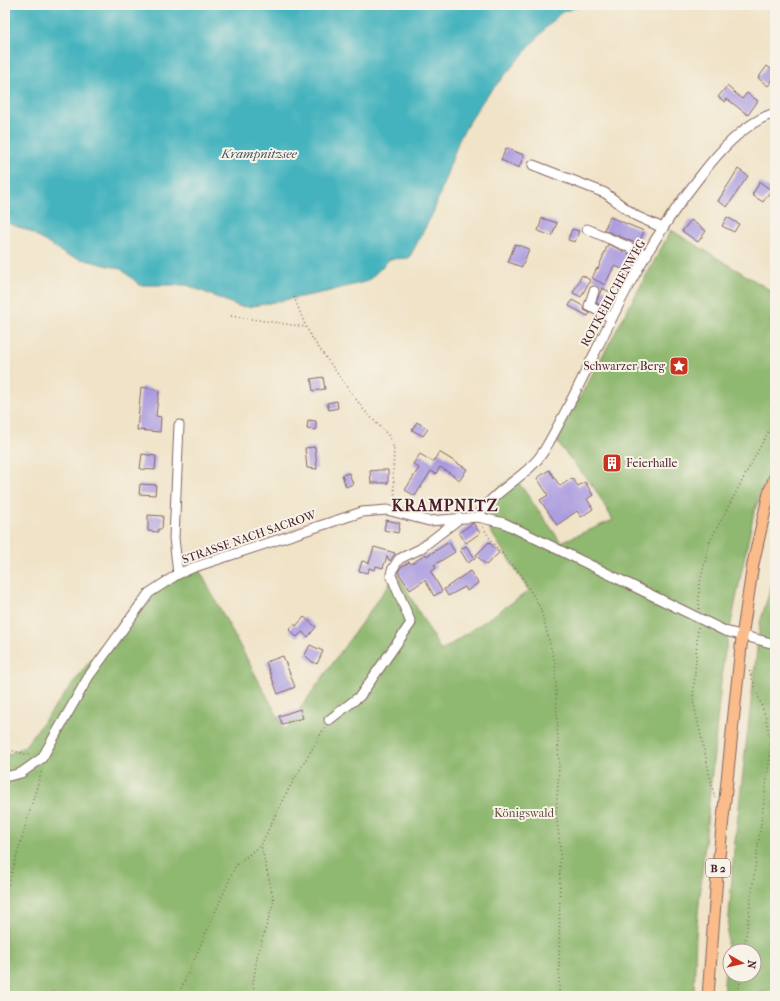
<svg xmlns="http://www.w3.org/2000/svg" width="780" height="1001" viewBox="0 0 780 1001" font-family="'IM FELL French Canon',serif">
<rect width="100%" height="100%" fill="#f7f3e8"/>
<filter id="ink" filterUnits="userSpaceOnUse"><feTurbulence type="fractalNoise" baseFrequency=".025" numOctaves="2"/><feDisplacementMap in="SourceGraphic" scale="8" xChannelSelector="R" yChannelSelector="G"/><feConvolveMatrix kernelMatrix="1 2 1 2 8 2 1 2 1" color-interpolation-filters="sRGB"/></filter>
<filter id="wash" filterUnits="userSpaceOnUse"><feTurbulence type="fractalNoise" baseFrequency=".012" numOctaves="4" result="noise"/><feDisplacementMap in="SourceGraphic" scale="16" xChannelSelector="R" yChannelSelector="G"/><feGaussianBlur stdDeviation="0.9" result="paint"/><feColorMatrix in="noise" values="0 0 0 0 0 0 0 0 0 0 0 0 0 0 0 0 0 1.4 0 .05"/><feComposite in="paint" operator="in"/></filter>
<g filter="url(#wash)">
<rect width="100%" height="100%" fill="#f0e3c7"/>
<g fill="#8fb86f" stroke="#6c6c4d" fill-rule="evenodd">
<polygon points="671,230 775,293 775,456 754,512 723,662 696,934 694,996 5,996 5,756 24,747 144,591 195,562 285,730 397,573 441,651 529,591 475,507 514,476 561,542 613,520 595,489 556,441"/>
<path d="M775 573V996H723L734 850 760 623ZM730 951H754V975H730Z"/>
</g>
<polygon fill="#44b3be" stroke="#476974" points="5,5 584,5 562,12 545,29 484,99 460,137 433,213 409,258 390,259 368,281 326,292 248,307 238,306 187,285 140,285 121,269 66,255 29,231 5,222"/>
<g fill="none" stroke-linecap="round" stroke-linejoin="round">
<polyline stroke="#44b3be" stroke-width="2.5" points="768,5 775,9"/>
</g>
<g id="blocks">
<g fill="#a99adf">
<polygon points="767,66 775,72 775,77 768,86 758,78"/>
<polygon points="727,86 742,99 747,93 758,101 748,115 727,99 725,102 718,97"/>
<polygon points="506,148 524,155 519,168 501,160"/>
<polygon points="738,169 748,176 727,207 718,201"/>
<polygon points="760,182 771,190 763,202 752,195"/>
<polygon points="610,217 644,231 638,244 604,230"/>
<polygon points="727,217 739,224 734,232 722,226"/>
<polygon points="542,218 557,223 552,236 538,231"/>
<polygon points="691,220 706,231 698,242 682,231"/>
<polygon points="572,229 579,231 575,242 568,240"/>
<polygon points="515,244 529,249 522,267 508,262"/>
<polygon points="608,244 632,255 626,270 614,266 605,285 592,278 597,268 598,269"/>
<polygon points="582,275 590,280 581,297 573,293"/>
<polygon points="602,288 614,294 607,308 596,303"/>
<polygon points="572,300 583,306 584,310 590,313 588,316 569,306"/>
<polygon points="323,377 325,389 313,391 311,379"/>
<polygon points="141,387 159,390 156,416 161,417 160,432 137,430"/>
<polygon points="337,401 338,408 329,410 327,403"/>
<polygon points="308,420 316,421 316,430 307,429"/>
<polygon points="417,422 428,429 423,436 412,430"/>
<polygon points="315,447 317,469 307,468 305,448"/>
<polygon points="439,452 467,469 460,480 440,467 436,474 431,471 415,496 405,490 419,468 413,464 420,454 433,462"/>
<polygon points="142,454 156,456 155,470 140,469"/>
<polygon points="379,470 388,470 388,483 371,483 370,471"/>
<polygon points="549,470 560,486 572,478 578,486 585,482 593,495 587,499 593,509 581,517 577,511 557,525 540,500 548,495 537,478"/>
<polygon points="349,473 353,484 346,487 342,475"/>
<polygon points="140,484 156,485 155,495 139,494"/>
<polygon points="148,515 163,516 162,529 158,529 158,532 148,531"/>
<polygon points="386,520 400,523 398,533 384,530"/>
<polygon points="473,523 480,533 466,543 459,533"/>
<polygon points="449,542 455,552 434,565 436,568 431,572 442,591 434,596 425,580 410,590 398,572 401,567 409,562 411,564 426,554 427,556"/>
<polygon points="489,542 499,553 486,565 476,555"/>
<polygon points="466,546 475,558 468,563 460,550"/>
<polygon points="374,547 395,553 394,555 390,561 387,556 383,568 376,566 375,570 369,568 368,573 359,571 362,561 369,563"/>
<polygon points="470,571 478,583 467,591 465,587 448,596 444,589"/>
<polygon points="304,617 316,627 308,637 302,632 297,637 289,630 294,624 296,626"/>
<polygon points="310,645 323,651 317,664 311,661 305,655"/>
<polygon points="283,656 295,687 278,694 266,662"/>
<polygon points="300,709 303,718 282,724 279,716"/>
</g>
</g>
</g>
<g filter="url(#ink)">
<use href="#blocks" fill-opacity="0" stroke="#846462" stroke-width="1"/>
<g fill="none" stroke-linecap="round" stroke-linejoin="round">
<defs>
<g id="minor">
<polyline points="533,165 605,193 636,216 663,228"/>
<polyline points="587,229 647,255"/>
<polyline points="594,291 589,306 612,318"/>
<path d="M478 517C492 490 529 477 545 449 576 396 600 339 629 285 649 248 672 212 698 179 717 154 744 122 775 113"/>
<polyline points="178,574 174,538 179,425"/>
<polyline points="329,720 360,696 411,623 391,575 392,570 399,559 420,549 459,519"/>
<polyline points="5,777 21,773 42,758 89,676 149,593 178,574 192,568 362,512 387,510 429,521 478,517 504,523 725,631 775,644"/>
</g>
<polyline id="major" points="708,996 717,876 742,637 753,564 769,493 775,477"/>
</defs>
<use href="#minor" stroke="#846462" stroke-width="11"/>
<use href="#major" stroke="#846462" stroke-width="13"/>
<g stroke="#846462" stroke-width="1.5" stroke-dasharray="1 3" stroke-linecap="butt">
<polyline points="294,297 306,327 314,341 363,409 388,435 394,448 393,475 395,498 401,504"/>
<polyline points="231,316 306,327"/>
<polyline points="483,527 492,542 521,575 540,607 555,663 559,768 556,814 560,845 559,996"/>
<polyline points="699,609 699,587 710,541 775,419"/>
<polyline points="698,627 693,700 715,799"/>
<polyline points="771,748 775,750"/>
<polyline points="5,749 30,755"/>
<polyline points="5,896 42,769"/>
<polyline points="744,951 771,748 766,718 749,670"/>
<polyline points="5,987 8,996"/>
<polyline points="178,996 236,865 261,845 284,797 325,727"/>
<polyline points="255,996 253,984 257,957 274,901 261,845"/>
<polyline points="738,996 741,975"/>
<polyline points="749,996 775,986"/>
</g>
<use href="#minor" stroke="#fff" stroke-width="9"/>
<use href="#major" stroke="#f9bc8a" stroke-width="11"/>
</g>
</g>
<defs>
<symbol id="sight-square" viewBox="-11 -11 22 22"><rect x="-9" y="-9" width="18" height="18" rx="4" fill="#c8321e" stroke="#f7f3e8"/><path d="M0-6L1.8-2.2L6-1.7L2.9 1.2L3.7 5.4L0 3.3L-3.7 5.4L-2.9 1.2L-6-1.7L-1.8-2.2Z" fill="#fff"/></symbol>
<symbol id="building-square" viewBox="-11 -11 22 22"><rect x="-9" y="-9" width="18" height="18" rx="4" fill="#c8321e" stroke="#f7f3e8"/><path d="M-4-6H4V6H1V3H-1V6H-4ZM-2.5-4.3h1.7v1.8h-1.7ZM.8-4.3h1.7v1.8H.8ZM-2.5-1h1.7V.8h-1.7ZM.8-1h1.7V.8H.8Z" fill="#fff"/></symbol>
</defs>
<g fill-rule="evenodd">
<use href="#sight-square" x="668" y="355" width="22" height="22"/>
<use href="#building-square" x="601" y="452" width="22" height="22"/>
</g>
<g text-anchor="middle" stroke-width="4" stroke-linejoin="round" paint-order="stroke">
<rect fill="#f7f3e8" stroke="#7e5f64" stroke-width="1" x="706" y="859" width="24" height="18" rx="3"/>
<g font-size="11" font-weight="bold" fill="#4a1f2b">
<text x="718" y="872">B 2</text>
</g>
<g font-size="12" fill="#4a1f2b" stroke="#f7f3e8">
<text transform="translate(613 293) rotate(-61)" y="4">ROTKEHLCHENWEG</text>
<text transform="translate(249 537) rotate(-19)" y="4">STRASSE NACH SACROW</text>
</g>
<g font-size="12" fill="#4a1f2b" stroke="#f7f3e8" text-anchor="end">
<text x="665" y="370">Schwarzer Berg</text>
<text x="626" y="467" text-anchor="start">Feierhalle</text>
</g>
<g font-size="12" fill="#644d40" stroke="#f7f3e8">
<text x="524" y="817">Königswald</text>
</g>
<g font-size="13" font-style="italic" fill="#48535e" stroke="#f7f3e8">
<text x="259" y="158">Krampnitzsee</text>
</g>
<g font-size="16" font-weight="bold" letter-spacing="1" fill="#4a1f2b" stroke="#f7f3e8">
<text x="445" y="511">KRAMPNITZ</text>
</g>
</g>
<rect width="780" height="1001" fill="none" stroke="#f7f3e8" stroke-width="20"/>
<g transform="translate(742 963) rotate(98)"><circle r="19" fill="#f7f3e8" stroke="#b29e9c"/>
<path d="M0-3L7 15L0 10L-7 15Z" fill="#c8321e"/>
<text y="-6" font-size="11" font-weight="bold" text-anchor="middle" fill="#4a1f2b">N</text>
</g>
</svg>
